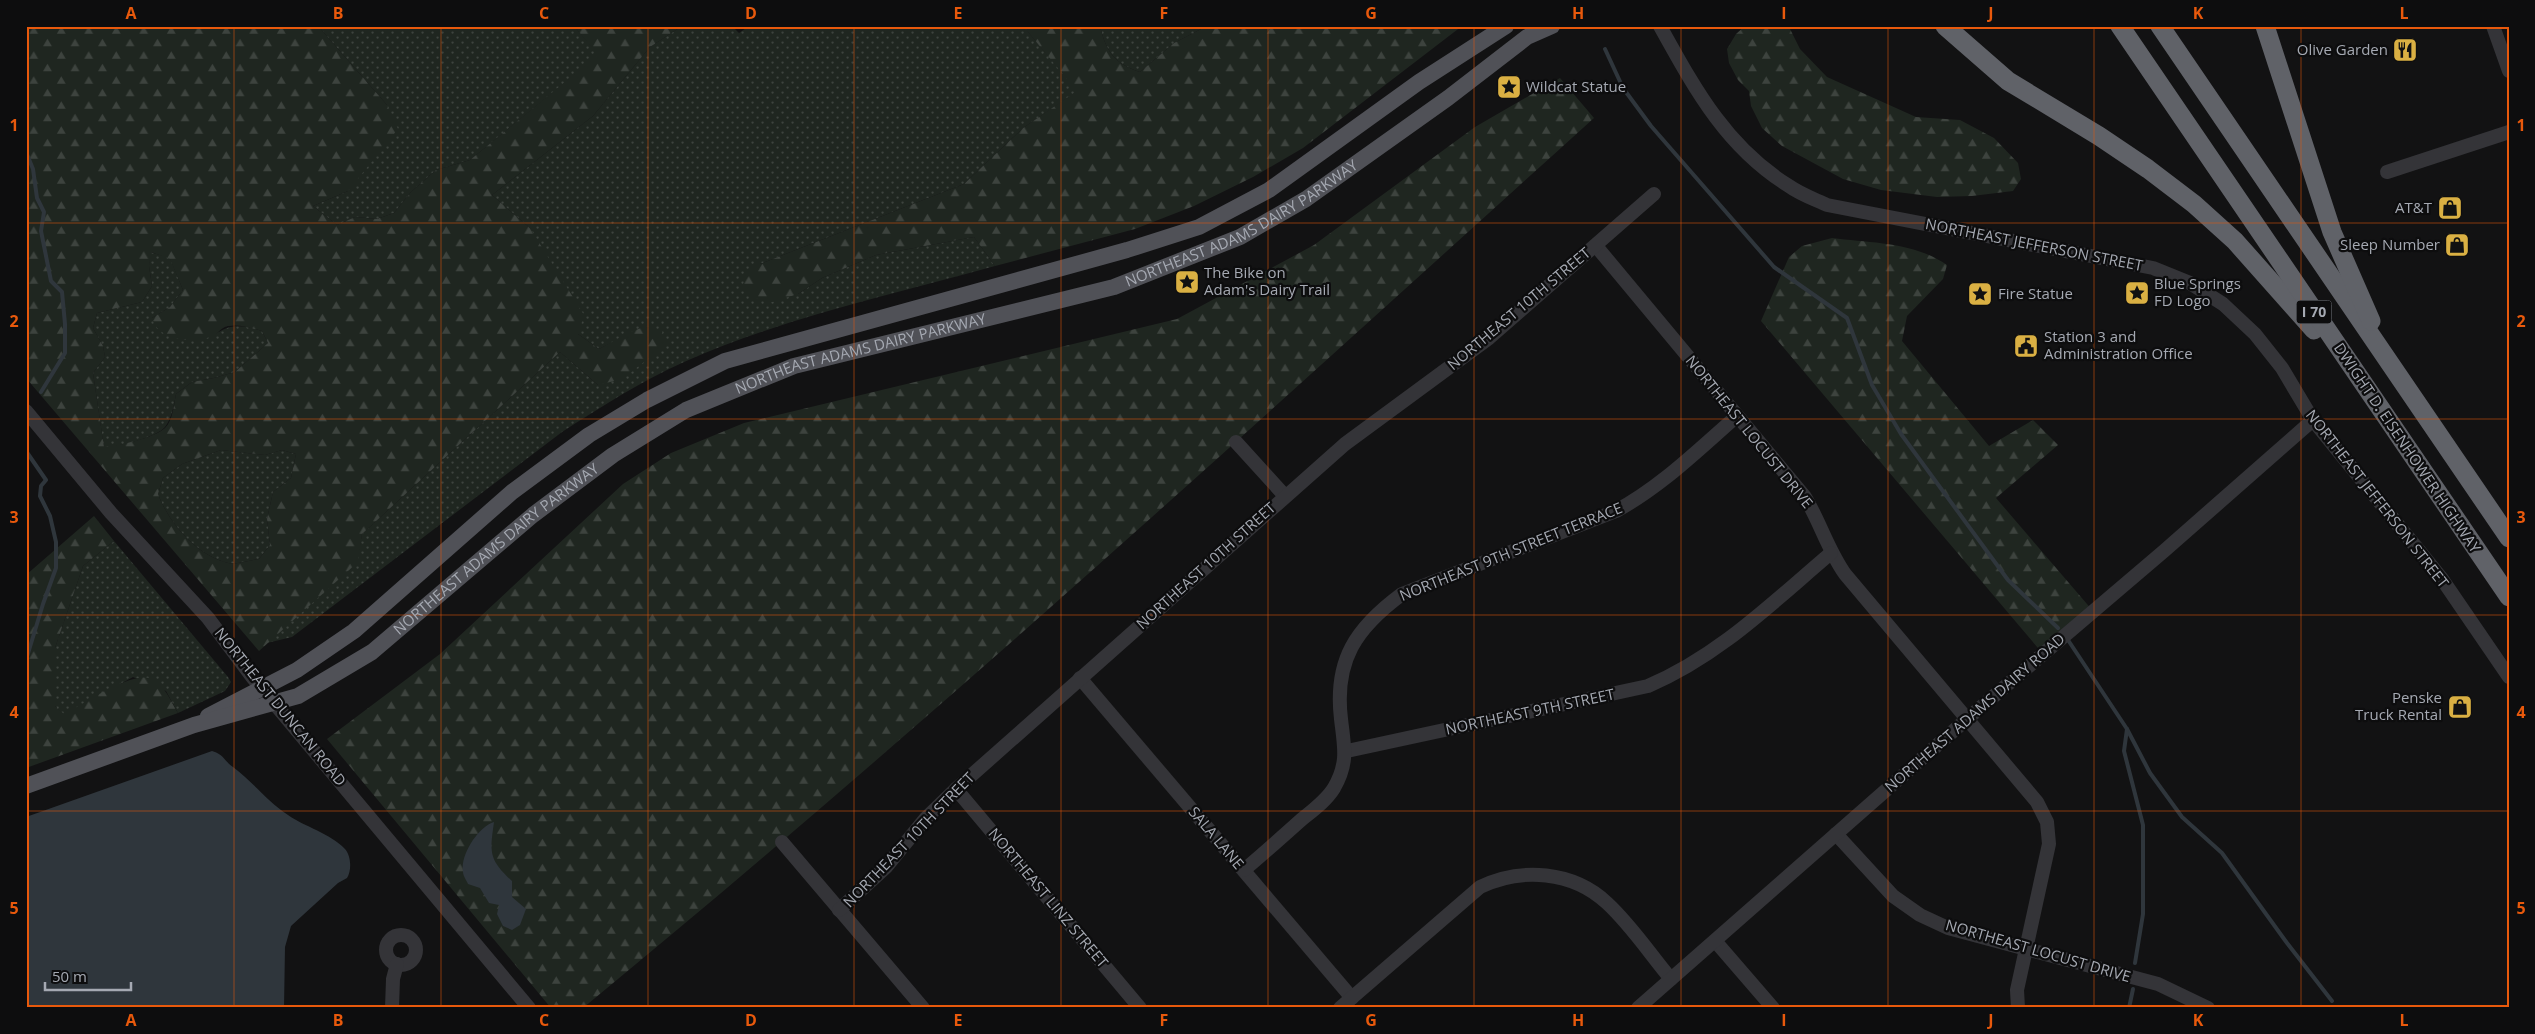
<svg xmlns="http://www.w3.org/2000/svg" width="2535" height="1034" viewBox="0 0 2535 1034" font-family="'Open Sans',sans-serif">
<defs>
<pattern id="grass-dots" width="8" height="8" patternUnits="userSpaceOnUse" patternTransform="scale(1.25)"><rect width="8" height="8" fill="#1f2620"/><path d="M2 2h.1M6 6h.1" fill="none" stroke="#3d433e" stroke-width="1.8" stroke-linecap="round"/></pattern>
<pattern id="forest-firs" width="22" height="20" patternUnits="userSpaceOnUse" patternTransform="scale(1.25)"><rect width="22" height="20" fill="#1f2620"/><path d="M5 1l3.5 6h-7zM16 11l3.5 6h-7z" fill="#3d433e"/></pattern>
</defs>
<rect width="100%" height="100%" fill="#121213"/>
<g fill="url(#grass-dots)">
<polygon points="318,26 574,26 599,55 470,160 436,170 411,192 394,213 377,219 355,217 337,225 313,206 348,191 387,105"/>
<path d="M682 26H732L739 33 749 26H1023L1078 91 1023 128 964 184 760 264 798 294 822 278 876 255 974 237 995 266C890 295 783 318 684 362 641 381 601 407 562 432L292 637 267 643 357 562 362 534 560 352 598 385 611 343 599 349 578 334 530 228 492 195 593 116 650 47Z"/>
<path d="M1100 26H1207L1174 43 1140 72C1115 64 1106 52 1100 26Z"/>
<path d="M150 252 170 258 183 290 170 307 152 318 214 335C231 323 242 325 262 331L268 343 235 372 214 378 192 382 176 394C174 405 172 418 165 427 156 438 118 446 104 448L93 373 105 357 103 346 93 328 97 313 142 302 152 286 149 266Z"/>
<path d="M221 450 265 455 282 450 296 454 291 478 273 492 267 519 270 545 259 559C250 560 236 565 228 563 196 555 169 523 158 494L163 478 182 464Z"/>
<polygon points="114,541 228,677 231,682 225,691 178,713 166,691 133,677 64,715 55,706 55,648 83,566"/>
</g>
<g fill="url(#forest-firs)" fill-rule="evenodd">
<path d="M26 26H318L387 105 398 129 348 191 313 206 337 225 355 217 377 219 394 213 411 192 436 170 470 160 598 55 574 26H682L650 47 593 116 492 195 530 228 584 315 578 334 599 349 630 332 647 326 662 331 666 345 622 379 598 385 560 352 362 534 358 562 259 651 26 378ZM151 252 170 259 183 290 170 307 152 318C158 341 195 345 215 335 219 332 222 327 228 326 240 324 250 328 262 331L268 343 235 372 214 378 192 382 176 394C174 404 173 420 165 428 154 438 118 446 104 447L93 373 105 357 103 346 93 328 97 313 142 302 152 286 149 266ZM221 450 265 455 282 450 296 454 291 478 273 492 267 519 270 545 259 559C250 560 236 565 228 563 196 555 169 523 158 494L163 478 182 464Z"/>
<path d="M1023 26H1100C1106 52 1115 64 1140 72L1174 43 1207 26H1462L1303 148 1253 177 1194 206 1135 229 995 266 974 237 876 255 822 278 798 294 772 302 753 298 743 286 746 272 760 264 964 184 1023 128 1077 91Z"/>
<polygon points="1745,26 1786,26 1790,29 1800,49 1827,77 1916,117 1960,120 1994,138 2018,163 2021,179 2013,191 1972,196 1937,197 1881,190 1843,179 1782,146 1762,128 1751,106 1749,91 1738,80 1729,63 1727,49 1736,34"/>
<path d="M1560 78 1594 118C1261 419 930 723 583 1008H551L327 739 440 654 623 484 671 453 744 423 1177 319 1314 245 1475 127Z"/>
<path d="M1832 238C1871 243 1914 242 1947 265L1943 279 1907 316 1902 341 1989 446 2033 420 2058 445 1996 498 2093 611 2043 654 1761 321 1789 257 1802 246Z"/>
<path d="M94 516 114 541 83 566 55 648V706L64 714C84 704 128 673 149 678 163 682 171 701 178 713L26 768V575Z"/>
</g>
<g fill="#2f363c">
<path d="M212 751C225 755 223 760 233 767 252 781 267 801 288 815 305 827 330 833 345 849 351 856 352 870 347 878L338 883 291 926 285 947 284 1008H26V817Z"/>
<path d="M494 822C490 852 488 859 512 881V897L526 909 520 925 512 930 503 926 497 914 499 905 489 903 480 888 468 884C467 881 463 876 463 872 460 855 478 827 494 822Z"/>
</g>
<g fill="none" stroke-linecap="round" stroke-linejoin="round">
<g stroke="#2f363c" stroke-width="4">
<polyline points="1605,49 1623,88 1651,126 1774,267 1847,318 1872,385 1901,434 2008,580 2058,628"/>
<polyline points="26,152 33,169 37,198 44,212 41,231 51,281 62,292 65,324 65,353 41,392"/>
<polyline points="26,451 46,480 41,486 40,496 50,516 56,542 56,568 43,604 26,660"/>
<polyline points="2068,640 2127,729 2150,773 2182,817 2222,853 2287,943 2332,1001"/>
<polyline points="2127,729 2124,751 2143,825 2143,914 2135,963"/>
<polyline points="2129,1008 2133,989"/>
</g>
<g stroke="#343438" stroke-width="14">
<path d="M1660 26C1695 89 1726 147 1789 186 1800 194 1814 199 1827 205L2153 268 2190 283 2223 304 2255 334 2282 368 2313 420 2442 579 2509 677"/>
<polyline points="2493,26 2509,71"/>
<polyline points="2387,172 2509,132"/>
<path d="M1596 246 1805 497C1820 522 1828 550 1845 574L2037 802 2047 822 2049 844 2017 990 2018 1008"/>
<polyline points="26,411 111,513 208,618 253,678 529,1008"/>
<polyline points="1236,442 1285,496"/>
<polyline points="1080,678 1352,998"/>
<path d="M1347 751 1648 686C1719 656 1773 602 1831 553"/>
<polyline points="956,789 1140,1008"/>
<polyline points="1836,834 1893,896 1920,915 1948,928 2158,984 2208,1008"/>
<polyline points="782,842 923,1008"/>
<path d="M1244 870C1263 854 1282 837 1301 820 1312 811 1326 801 1334 788 1349 762 1344 746 1341 719 1334 660 1356 628 1402 594L1616 511C1662 486 1698 450 1737 416"/>
<polyline points="839,910 886,867 926,818 956,789 1345,444 1489,338 1654,194"/>
<circle cx="401" cy="950" r="15"/>
<polyline points="1716,942 1773,1008"/>
<polyline points="392,1008 393,979 397,964"/>
<path d="M1340 1008 1480 887C1521 867 1573 871 1607 903 1631 925 1650 954 1671 979"/>
<polyline points="1638,1008 1967,719 2164,551 2313,420"/>
</g>
<g stroke="#505157" stroke-width="16">
<polyline points="208,716 297,670 354,631 512,492 589,435 647,400 725,361 1127,250 1199,227 1269,190 1419,82 1506,26"/>
<path id="s1" d="M26 786 194 725 298 696 372 652 533 515 613 455 686 410 794 366 1114 287 1240 237 1306 199 1448 98 1527 37 1552 26"/>
</g>
<g stroke="#606268" stroke-width="19">
<polyline points="1945,26 2008,81 2099,136 2148,169 2194,204 2235,241 2314,330"/>
<polyline points="2120,26 2509,597"/>
<polyline points="2160,26 2509,538"/>
<polyline points="2265,26 2332,232 2371,321"/>
</g>
</g>
<path fill="none" stroke="#e8590c" stroke-width="1" stroke-opacity="0.55" d="M234 26V1008M441 26V1008M648 26V1008M854 26V1008M1061 26V1008M1268 26V1008M1474 26V1008M1681 26V1008M1888 26V1008M2094 26V1008M2301 26V1008M26 223H2509M26 419H2509M26 615H2509M26 811H2509"/>
<defs>
<symbol id="restaurant-square" viewBox="-11 -11 22 22"><rect x="-9" y="-9" width="18" height="18" rx="4" fill="#dab043" stroke="#0d0d0e"/><path d="M-5-6h1v4h1v-4h1v4h1v-4h1v5L-1.5 .5V6h-2V.5L-5-1ZM5-6V6H3V1.5H1.5Q1.5-4 5-6Z" fill="#111"/></symbol>
<symbol id="sight-square" viewBox="-11 -11 22 22"><rect x="-9" y="-9" width="18" height="18" rx="4" fill="#dab043" stroke="#0d0d0e"/><path d="M0-6L1.8-2.2L6-1.7L2.9 1.2L3.7 5.4L0 3.3L-3.7 5.4L-2.9 1.2L-6-1.7L-1.8-2.2Z" fill="#111"/></symbol>
<symbol id="shop-square" viewBox="-11 -11 22 22"><rect x="-9" y="-9" width="18" height="18" rx="4" fill="#dab043" stroke="#0d0d0e"/><path d="M-5-2.5h2.3a2.7 3.5 0 0 1 5.4 0H5L5.5 6h-11ZM-1.5-2.5h3a1.5 2.3 0 0 0-3 0Z" fill="#111"/></symbol>
<symbol id="civic-square" viewBox="-11 -11 22 22"><rect x="-9" y="-9" width="18" height="18" rx="4" fill="#dab043" stroke="#0d0d0e"/><path d="M-.6-6.5H3V-4.5H.6V-3L4-1V1h2V6H-6V1h2V-1L-.6-3ZM-1.2 2.5V6h2.4V2.5Z" fill="#111"/></symbol>
</defs>
<g fill-rule="evenodd">
<use href="#restaurant-square" x="2391" y="36" width="28" height="28"/>
<use href="#sight-square" x="1495" y="73" width="28" height="28"/>
<use href="#shop-square" x="2436" y="194" width="28" height="28"/>
<use href="#shop-square" x="2443" y="231" width="28" height="28"/>
<use href="#sight-square" x="1173" y="268" width="28" height="28"/>
<use href="#sight-square" x="2123" y="279" width="28" height="28"/>
<use href="#sight-square" x="1966" y="280" width="28" height="28"/>
<use href="#civic-square" x="2012" y="332" width="28" height="28"/>
<use href="#shop-square" x="2446" y="693" width="28" height="28"/>
</g>
<g text-anchor="middle" stroke-width="4.5" stroke-linejoin="round" paint-order="stroke">
<rect fill="#0d0d0e" stroke="#777a81" stroke-width="1" x="2296.5" y="300.5" width="35" height="23" rx="4"/>
<g font-size="14" font-weight="bold" fill="#a5a9b2">
<text x="2314" y="317">I 70</text>
</g>
<g font-size="15" fill="#a5a9b2" stroke="#0d0d0e" text-anchor="start">
<text x="2388" y="55" text-anchor="end">Olive Garden</text>
<text x="1526" y="92">Wildcat Statue</text>
<text x="2432" y="213" text-anchor="end">AT&amp;T</text>
<text x="2440" y="250" text-anchor="end">Sleep Number</text>
<text x="1204" y="278">The Bike on<tspan x="1204" dy="17">Adam's Dairy Trail</tspan></text>
<text x="2154" y="289">Blue Springs<tspan x="2154" dy="17">FD Logo</tspan></text>
<text x="1998" y="299">Fire Statue</text>
<text x="2044" y="342">Station 3 and<tspan x="2044" dy="17">Administration Office</tspan></text>
<text x="2442" y="703" text-anchor="end">Penske<tspan x="2442" dy="17">Truck Rental</tspan></text>
</g>
<g font-size="15" fill="#a5a9b2" stroke="#0d0d0e">
<text dy="5" stroke="none"><textPath href="#s1" startOffset="1359">NORTHEAST ADAMS DAIRY PARKWAY</textPath></text>
<text transform="translate(2034 245) rotate(11)" y="5">NORTHEAST JEFFERSON STREET</text>
<text transform="translate(1519 309) rotate(-40)" y="5">NORTHEAST 10TH STREET</text>
<text dy="5" stroke="none"><textPath href="#s1" startOffset="954">NORTHEAST ADAMS DAIRY PARKWAY</textPath></text>
<text transform="translate(1749 432) rotate(51)" y="5">NORTHEAST LOCUST DRIVE</text>
<text transform="translate(2407 448) rotate(56)" y="5">DWIGHT D. EISENHOWER HIGHWAY</text>
<text transform="translate(2377 499) rotate(52)" y="5">NORTHEAST JEFFERSON STREET</text>
<text dy="5" stroke="none"><textPath href="#s1" startOffset="534">NORTHEAST ADAMS DAIRY PARKWAY</textPath></text>
<text transform="translate(1511 552) rotate(-22)" y="5">NORTHEAST 9TH STREET TERRACE</text>
<text transform="translate(1206 566) rotate(-42)" y="5">NORTHEAST 10TH STREET</text>
<text transform="translate(280 707) rotate(51)" y="5">NORTHEAST DUNCAN ROAD</text>
<text transform="translate(1530 712) rotate(-12)" y="5">NORTHEAST 9TH STREET</text>
<text transform="translate(1975 713) rotate(-41)" y="5">NORTHEAST ADAMS DAIRY ROAD</text>
<text transform="translate(1216 838) rotate(50)" y="5">SALA LANE</text>
<text transform="translate(909 840) rotate(-46)" y="5">NORTHEAST 10TH STREET</text>
<text transform="translate(1048 898) rotate(50)" y="5">NORTHEAST LINZ STREET</text>
<text transform="translate(2038 951) rotate(16)" y="5">NORTHEAST LOCUST DRIVE</text>
</g>
</g>
<rect width="2535" height="1034" fill="none" stroke="#0d0d0e" stroke-width="55"/>
<path d="M45 982v8h86v-8" fill="none" stroke="#a5a9b2" stroke-width="2.5"/>
<text x="52" y="982" font-size="15" fill="#a5a9b2" stroke="#0d0d0e" stroke-width="4" paint-order="stroke">50 m</text>
<rect x="28" y="28" width="2480" height="978" fill="none" stroke="#e8590c" stroke-width="2"/>
<g font-size="16" text-anchor="middle" font-weight="bold" fill="#e8590c">
<text x="131" y="19">A</text>
<text x="338" y="19">B</text>
<text x="544" y="19">C</text>
<text x="751" y="19">D</text>
<text x="958" y="19">E</text>
<text x="1164" y="19">F</text>
<text x="1371" y="19">G</text>
<text x="1578" y="19">H</text>
<text x="1784" y="19">I</text>
<text x="1991" y="19">J</text>
<text x="2198" y="19">K</text>
<text x="2404" y="19">L</text>
<text x="14" y="131">1</text>
<text x="2521" y="131">1</text>
<text x="14" y="327">2</text>
<text x="2521" y="327">2</text>
<text x="14" y="523">3</text>
<text x="2521" y="523">3</text>
<text x="14" y="718">4</text>
<text x="2521" y="718">4</text>
<text x="14" y="914">5</text>
<text x="2521" y="914">5</text>
<text x="131" y="1026">A</text>
<text x="338" y="1026">B</text>
<text x="544" y="1026">C</text>
<text x="751" y="1026">D</text>
<text x="958" y="1026">E</text>
<text x="1164" y="1026">F</text>
<text x="1371" y="1026">G</text>
<text x="1578" y="1026">H</text>
<text x="1784" y="1026">I</text>
<text x="1991" y="1026">J</text>
<text x="2198" y="1026">K</text>
<text x="2404" y="1026">L</text>
</g>
</svg>
